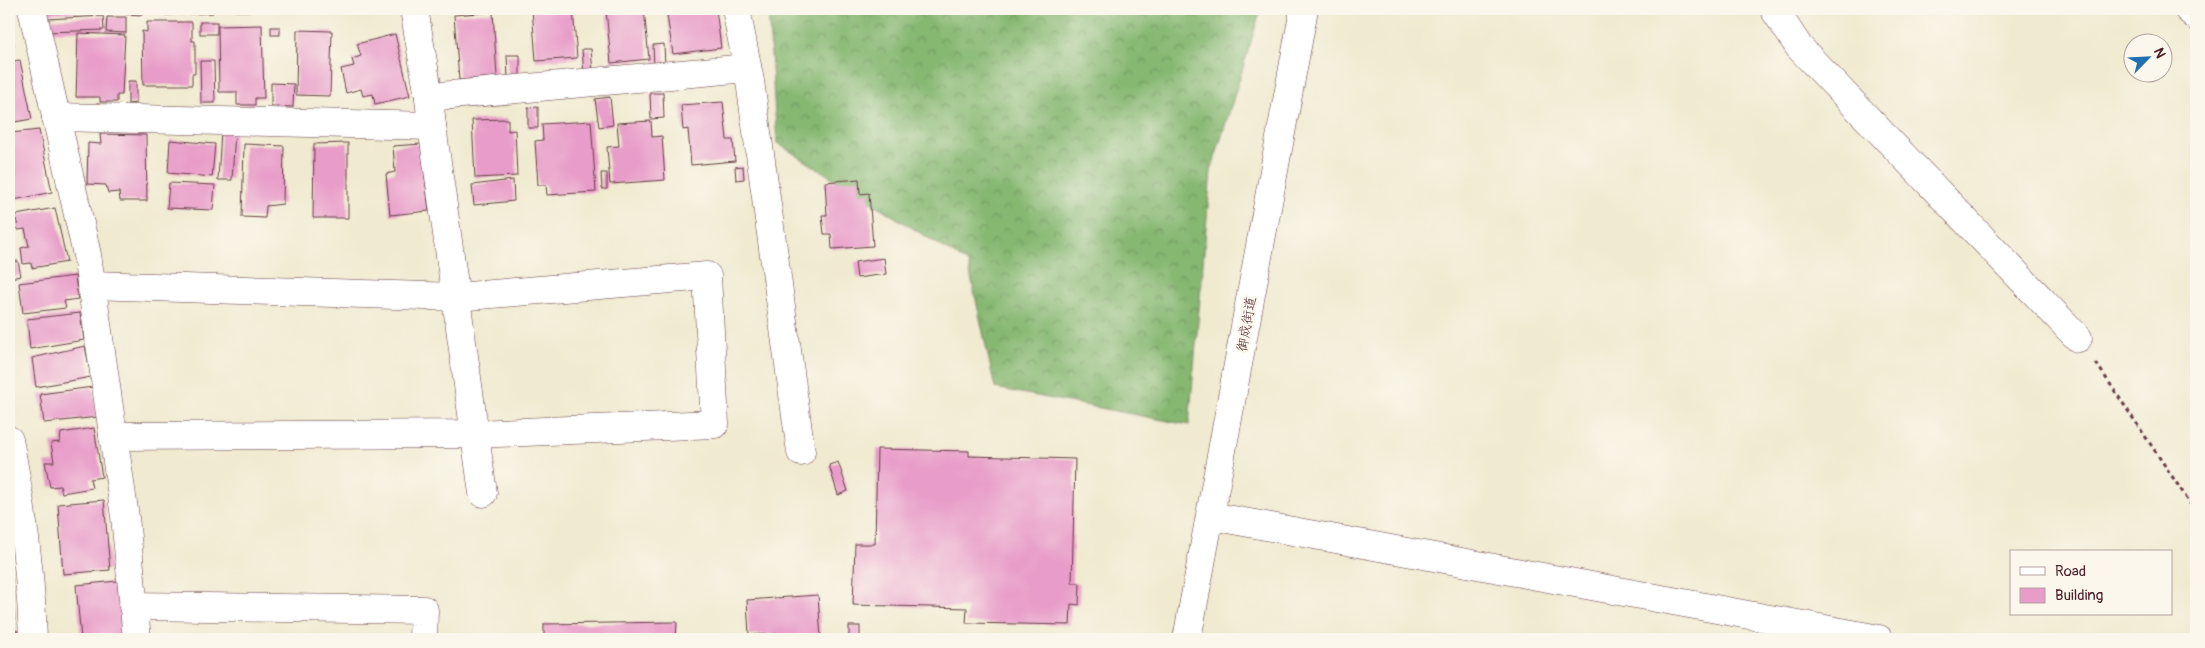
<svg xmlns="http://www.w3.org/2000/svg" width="2205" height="648" viewBox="0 0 2205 648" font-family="Pangolin,'Klee One',sans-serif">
<defs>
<pattern id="forest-crowns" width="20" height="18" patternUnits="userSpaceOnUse" patternTransform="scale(1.25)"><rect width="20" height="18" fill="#86b872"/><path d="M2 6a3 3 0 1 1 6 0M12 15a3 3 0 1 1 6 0" fill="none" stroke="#70955e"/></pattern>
</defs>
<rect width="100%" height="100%" fill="#fbf7ec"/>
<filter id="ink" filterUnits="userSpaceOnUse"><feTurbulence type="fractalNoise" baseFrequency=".02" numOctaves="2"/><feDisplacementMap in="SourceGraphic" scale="10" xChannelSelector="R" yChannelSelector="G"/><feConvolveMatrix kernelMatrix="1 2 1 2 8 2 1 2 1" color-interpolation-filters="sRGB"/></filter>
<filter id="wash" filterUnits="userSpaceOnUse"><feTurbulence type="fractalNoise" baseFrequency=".0096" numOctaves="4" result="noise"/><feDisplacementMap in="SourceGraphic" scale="20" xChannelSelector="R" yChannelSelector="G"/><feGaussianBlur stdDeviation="1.12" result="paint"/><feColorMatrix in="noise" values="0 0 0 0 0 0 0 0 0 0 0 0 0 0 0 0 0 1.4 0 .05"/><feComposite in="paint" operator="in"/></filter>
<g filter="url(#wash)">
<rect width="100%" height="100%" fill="#f0ead0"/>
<polygon fill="url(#forest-crowns)" stroke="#686c4e" points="768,9 1261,9 1211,171 1189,425 995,388 968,263 777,143"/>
<g id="blocks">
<g fill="#e89cc9">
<polygon points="43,9 90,9 90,12 43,13"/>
<polygon points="126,9 142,9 142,15 126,14"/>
<polygon points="165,9 212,9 213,13 165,15"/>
<rect x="235" y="9" width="57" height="2"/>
<polygon points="331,9 376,9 376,12 331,11"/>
<polygon points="532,9 573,9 577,58 536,61"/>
<polygon points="606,9 644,9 649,59 611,63"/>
<polygon points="666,9 716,9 721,48 673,54"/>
<polygon points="493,12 497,77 459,80 454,15"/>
<polygon points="103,16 104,30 47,32 47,19"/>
<polygon points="107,17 126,17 126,33 106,32"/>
<polygon points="147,22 192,22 192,41 195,41 195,74 192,74 192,85 143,85 142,31 147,32"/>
<rect x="200" y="22" width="17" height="12"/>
<polygon points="262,25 264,98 255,98 255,105 237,105 237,92 219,92 218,26"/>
<polygon points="9,27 11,27 14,45 9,46"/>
<rect x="271" y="27" width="9" height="8"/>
<polygon points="297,30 332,31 330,96 296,95"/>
<polygon points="78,33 125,35 122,95 117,95 117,102 100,102 100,97 76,97"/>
<polygon points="395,34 410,96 375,104 373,94 363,96 361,89 346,93 341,69 354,66 352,59 361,56 357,44"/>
<polygon points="664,44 665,65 654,66 653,45"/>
<polygon points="582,49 591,49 593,73 584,74"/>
<polygon points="507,55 520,55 520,78 508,78"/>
<polygon points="20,60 32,119 9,123 9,62"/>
<polygon points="200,61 214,61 215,103 201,103"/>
<polygon points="128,81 136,81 136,103 128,104"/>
<polygon points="271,83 294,84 293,107 271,106"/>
<polygon points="650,93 663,93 664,118 651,119"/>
<polygon points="610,97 613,125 599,127 595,99"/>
<polygon points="723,102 727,140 733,140 735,161 691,165 688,129 683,130 681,105"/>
<polygon points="538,107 538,128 528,128 528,108"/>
<polygon points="508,119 508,131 515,130 517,176 475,178 472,120"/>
<polygon points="591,121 596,192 547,195 546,185 538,185 535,141 543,140 542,124"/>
<polygon points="651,121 652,137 662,136 665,180 610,184 607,147 619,146 617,123"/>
<polygon points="39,130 52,192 9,201 9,146 12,146 11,133"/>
<polygon points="221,131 235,131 232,180 218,180"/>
<polygon points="100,134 146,135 147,201 120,201 119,192 108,193 106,185 87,184 88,143 101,144"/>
<polygon points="170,140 215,144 212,177 168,173"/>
<polygon points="348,143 348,218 313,218 314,144"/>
<polygon points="244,144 284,146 283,204 266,206 265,218 242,217"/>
<polygon points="421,144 429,211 390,215 386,174 395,172 393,146"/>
<polygon points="743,166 744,179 736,180 735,167"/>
<polygon points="601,173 607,173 607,189 602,189"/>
<polygon points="859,179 860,194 869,193 873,246 832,249 831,234 824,234 822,215 827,215 825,182"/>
<polygon points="513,180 514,201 474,205 472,185"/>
<polygon points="169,183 215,185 213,210 167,208"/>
<polygon points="55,208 67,262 32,268 31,263 23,264 21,248 29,246 25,229 18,230 16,215"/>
<polygon points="884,258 886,274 857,278 855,262"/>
<polygon points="18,261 21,276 9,278 9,262"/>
<polygon points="75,276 78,299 64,301 66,308 23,313 19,283"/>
<polygon points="80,313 84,340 30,349 27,319"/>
<polygon points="85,346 91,377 36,387 32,358"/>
<polygon points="93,387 98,417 44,423 40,394"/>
<polygon points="94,428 102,477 90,479 92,488 62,493 60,486 50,487 45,462 54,462 51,443 60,442 61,433"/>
<polygon points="877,449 969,451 969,456 1075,459 1072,583 1080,583 1079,605 1071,604 1070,625 966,623 967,608 853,605 855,544 875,544"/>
<polygon points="838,462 848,491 838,495 829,465"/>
<polygon points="104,500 110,570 63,574 58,504"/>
<polygon points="9,578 12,578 15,631 18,631 19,639 9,639"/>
<polygon points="118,581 124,639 81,639 76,585"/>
<polygon points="818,595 821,639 778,639 777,634 749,635 747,600"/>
<polygon points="677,622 676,639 544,639 544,624"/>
<rect x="849" y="626" width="11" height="11"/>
</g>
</g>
</g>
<g filter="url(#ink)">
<use href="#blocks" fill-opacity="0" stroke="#633d44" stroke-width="1"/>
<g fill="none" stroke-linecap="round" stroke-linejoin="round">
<defs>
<g id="minor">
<polyline points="32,9 87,255 125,517 137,639"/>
<polyline points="736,9 750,81 801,452"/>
<polyline points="1774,9 1799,47 2078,338"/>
<polyline points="2188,9 2196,16"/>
<polyline points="429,97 747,68"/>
<polyline points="56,117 432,126 429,97 414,9"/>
<polyline points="432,126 483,493"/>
<polyline points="91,285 456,297 707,276 715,424 475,434 113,436"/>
<path d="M9 440C22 506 31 572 33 639"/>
<polyline points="1211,516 1879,639"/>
<polyline points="133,606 424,610 423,639"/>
<polyline points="1187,639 1304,9"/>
</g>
</defs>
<use href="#minor" stroke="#633d44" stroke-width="29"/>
<polyline stroke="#633d44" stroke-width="3" stroke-dasharray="4 4" stroke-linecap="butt" points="2096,363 2196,512"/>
<use href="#minor" stroke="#fff" stroke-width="28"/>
</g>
</g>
<g text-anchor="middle" stroke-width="4.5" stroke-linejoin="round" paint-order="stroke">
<g font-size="14" fill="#4a1f2b" stroke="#fbf7ec">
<text transform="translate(1246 324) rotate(-80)" y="5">御成街道</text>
</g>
</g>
<rect width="2205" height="648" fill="none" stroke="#fbf7ec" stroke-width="30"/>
<rect x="2010" y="550" width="162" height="65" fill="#fbf7ec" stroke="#b4a19f"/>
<rect x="2020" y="567" width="25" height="8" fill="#ffffff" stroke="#b4a19f"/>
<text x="2055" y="576" font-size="15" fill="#4a1f2b">Road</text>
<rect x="2020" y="588" width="25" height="15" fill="#e89cc9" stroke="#b4a19f"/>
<text x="2055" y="600" font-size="15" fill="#4a1f2b">Building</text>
<g transform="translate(2148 58) rotate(66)"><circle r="24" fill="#fbf7ec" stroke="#b4a19f"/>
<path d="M0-4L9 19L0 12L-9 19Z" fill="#1f6fb2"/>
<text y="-8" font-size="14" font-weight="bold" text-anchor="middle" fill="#4a1f2b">N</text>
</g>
</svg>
